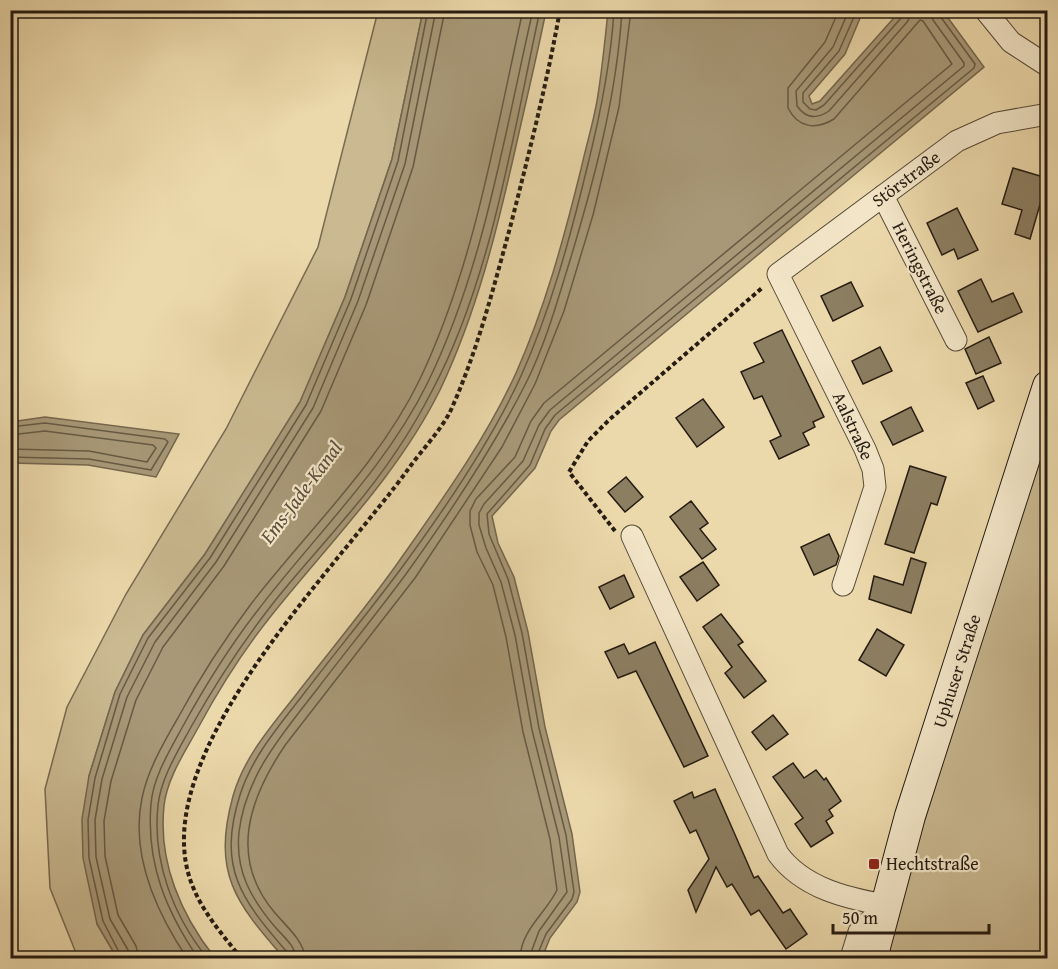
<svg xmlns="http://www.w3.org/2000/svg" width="1058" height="969" viewBox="0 0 1058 969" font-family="'Gentium Book Plus',serif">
<rect width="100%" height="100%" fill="#ecd9ab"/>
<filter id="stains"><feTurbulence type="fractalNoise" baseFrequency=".00333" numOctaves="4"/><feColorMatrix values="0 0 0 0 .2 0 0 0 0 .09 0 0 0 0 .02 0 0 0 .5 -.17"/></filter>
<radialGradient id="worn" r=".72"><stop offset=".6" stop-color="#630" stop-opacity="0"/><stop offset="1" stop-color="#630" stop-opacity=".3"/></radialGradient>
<g fill="#cab991" stroke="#786a51" stroke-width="1.5">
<polygon points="378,11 423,11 392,159 345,297 300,402 205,554 143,635 115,692 89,776 97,924 117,958 78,958 50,888 45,789 67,707 126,594 226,429 318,247"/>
<polygon points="1047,386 1047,958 896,958 896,955 873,952"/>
</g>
<g fill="#a89877" stroke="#74664e" stroke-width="1.5">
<path d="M423 11H546C537 56 526 101 516 146 497 230 477 312 440 390 398 475 329 543 271 616 243 651 219 689 198 728 185 752 167 778 164 806 158 862 181 915 215 958H117L97 924 83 858 82 819 89 776 115 692 143 635 205 554 300 402 345 297 392 159Z"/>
<path d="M608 11H863L845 54 809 96 812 104 820 101 900 11H943L984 67 559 420 551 431 535 468 492 516 498 543 514 577 528 632 545 727 572 834 580 892 577 902 550 938 542 958H284C235 902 212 873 233 796 244 757 271 727 295 696 329 652 365 609 397 564 439 504 485 441 516 373 545 308 564 238 581 169 586 146 593 124 597 101 602 71 605 41 608 11Z"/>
<polygon points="45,417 179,434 156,477 88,465 11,463 11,422"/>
</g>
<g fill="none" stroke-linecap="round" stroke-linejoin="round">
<g stroke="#665a44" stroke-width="1.5">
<path d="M849 10 833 47 796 91 797 106C806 119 817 119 829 111L908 21 911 10"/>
<polyline points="857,10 839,51 803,93 803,102 810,109 816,110 824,105 902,17 904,10"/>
<polyline points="10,427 45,423 165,439 168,442 151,470 89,459 10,457"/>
<polyline points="10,435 45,431 153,445 156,448 147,462 89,451 10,449"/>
<polyline points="122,958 103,921 89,858 88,820 95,778 120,694 148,638 210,558 306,405 351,299 398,161 428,10"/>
<polyline points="130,958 128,950 110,919 96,857 95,820 102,779 127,697 155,642 216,562 313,408 358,301 405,164 436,10"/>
<polyline points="139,958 136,946 118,915 105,856 104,821 111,781 136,700 163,647 224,566 321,411 366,305 413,167 445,10"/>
<path d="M187 958C157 913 130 855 142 798 148 769 164 742 179 716 200 677 224 640 251 604 308 530 379 464 420 379 475 263 495 135 523 10"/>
<path d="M198 958C166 911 146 863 151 804 153 777 170 750 183 726 205 686 230 646 258 610 315 535 385 469 427 384 484 268 504 136 533 10"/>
<path d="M207 958C173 915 152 861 158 805 161 778 178 751 191 727 213 688 237 651 264 615 289 581 319 550 346 517 379 479 410 434 433 389 492 277 513 134 540 10"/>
<path d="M288 958 287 952C241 899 217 868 240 795 252 757 278 727 302 696 334 654 368 613 400 570 442 513 492 440 521 376 551 309 570 238 587 168 600 116 611 64 614 10"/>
<path d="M296 958C295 946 284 937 276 928 251 899 235 871 239 832 246 774 284 732 318 688 347 650 378 612 406 574 450 513 492 450 526 383 546 343 558 299 571 257 595 177 617 94 622 10"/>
<path d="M305 958C304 941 286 926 275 913 228 858 249 798 286 744L415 578 502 447 535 384 564 311 593 215 619 107 631 10"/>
<path d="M520 958C521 930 546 913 557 890L550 839 523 732 506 637 493 585 477 552 470 525V511L476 499 515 457 531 421 544 403 952 64 923 21 920 20 834 119C816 130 798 128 788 108V88L825 42 839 10"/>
<polyline points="529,958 539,931 567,892 559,837 532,730 515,635 501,582 486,548 479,525 479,513 484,504 523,461 539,425 550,410 964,66 964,63 933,20 931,10"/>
<polyline points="536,958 546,934 572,899 574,892 566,835 539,728 522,633 508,579 489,534 487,514 530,465 545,429 555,415 974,68 975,64 940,16 939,10"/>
</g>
</g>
<g fill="#8c7e61" stroke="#251b11" stroke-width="1.5">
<polygon points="1013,168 1047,178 1047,202 1041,201 1030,239 1015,234 1022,210 1002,204"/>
<polygon points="957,208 978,250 958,259 954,249 942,255 927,223"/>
<polygon points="981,279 992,302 1013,293 1022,312 978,332 958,291"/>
<polygon points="851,282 863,306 833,321 821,296"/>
<polygon points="782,330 824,417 813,422 815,427 803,433 809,445 779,459 770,441 781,436 762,396 754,399 741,372 764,362 754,343"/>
<polygon points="989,337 1001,363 976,374 965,349"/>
<polygon points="880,347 892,371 863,384 852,361"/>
<polygon points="983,376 994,401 978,409 966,383"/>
<polygon points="703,399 724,427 697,447 676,418"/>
<polygon points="911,407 923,431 893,445 881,422"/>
<polygon points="910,466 946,477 937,505 931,503 914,553 885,544"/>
<polygon points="626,477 643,497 625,512 608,492"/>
<polygon points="691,501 708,523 700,529 716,549 702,559 670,517"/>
<polygon points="829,534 839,556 836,565 814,575 801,547"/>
<polygon points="911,558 926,563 911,613 869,599 874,576 903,585"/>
<polygon points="703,562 719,585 697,601 680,577"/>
<polygon points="624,575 634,597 610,609 599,587"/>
<polygon points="721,614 743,642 738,645 766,681 744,698 725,673 732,667 703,627"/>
<polygon points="877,629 904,645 886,676 859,660"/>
<polygon points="655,642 708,756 684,767 636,671 618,678 605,652 624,644 629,654"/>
<polygon points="773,715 788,734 766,750 752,732"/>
<polygon points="793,763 804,778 816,770 824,780 826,778 841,801 829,810 833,816 826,821 833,833 811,847 795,824 803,818 773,777"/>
<polygon points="715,789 754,878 758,876 783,913 790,909 807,934 786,949 759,910 751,915 732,884 727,887 716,867 696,912 688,890 709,859 696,830 690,833 674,801 692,792 694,798"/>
</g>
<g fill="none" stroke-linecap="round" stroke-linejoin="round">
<defs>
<g id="street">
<polyline points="985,10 1011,42 1048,66"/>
<polyline points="883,196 956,340"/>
<path d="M632 536 778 854C803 888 846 898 885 905"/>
<polyline points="843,585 875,487 873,469 865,449 778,274 957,141 997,123 1048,114"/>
<polyline points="851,958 859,932 885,906"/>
</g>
<polyline id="secondary" points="872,958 910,816 1048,386"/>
</defs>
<use href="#street" stroke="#574a38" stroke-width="23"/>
<use href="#secondary" stroke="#251b11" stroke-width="32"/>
<g stroke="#251b11" stroke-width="4" stroke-dasharray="4.5 3" stroke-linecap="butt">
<polyline points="615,531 569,472 588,441 610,419 762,288"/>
<path d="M241 958C217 928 190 898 185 857 169 732 339 565 409 468 422 450 440 431 450 412 477 353 494 286 511 224 529 153 547 83 560 10"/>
</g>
<use href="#street" stroke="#f3e6c8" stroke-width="21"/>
<use href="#secondary" stroke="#f3e6c8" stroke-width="30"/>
</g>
<rect fill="#8f2418" stroke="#f3e6c8" stroke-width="2" x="868" y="858" width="12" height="12" rx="3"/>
<g text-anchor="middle" stroke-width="4.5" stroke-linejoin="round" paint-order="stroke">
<g font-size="18" fill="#251b11" stroke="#f3e6c8">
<text transform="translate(906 179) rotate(-37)" y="6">Störstraße</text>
<text transform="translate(920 268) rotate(63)" y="6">Heringstraße</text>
<text transform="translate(853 426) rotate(65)" y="6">Aalstraße</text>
<text transform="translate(957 671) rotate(-72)" y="6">Uphuser Straße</text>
</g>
<g font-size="18" fill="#251b11" stroke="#f3e6c8" text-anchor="start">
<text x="886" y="870">Hechtstraße</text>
</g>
<g font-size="20" font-style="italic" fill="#594d3a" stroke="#f3e6c8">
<text transform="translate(301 492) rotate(-53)" y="7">Ems-Jade-Kanal</text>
</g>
</g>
<rect width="1058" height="969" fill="none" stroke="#ecd9ab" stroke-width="36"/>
<rect x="12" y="12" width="1034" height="945" fill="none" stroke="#251b11" stroke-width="3"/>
<rect x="18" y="18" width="1022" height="933" fill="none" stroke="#251b11" stroke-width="1.5"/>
<path d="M833 924v9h156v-9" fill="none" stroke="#251b11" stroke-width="3"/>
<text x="842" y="924" font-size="18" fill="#251b11" stroke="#f3e6c8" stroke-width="4.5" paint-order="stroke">50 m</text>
<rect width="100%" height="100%" filter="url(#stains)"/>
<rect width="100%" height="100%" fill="url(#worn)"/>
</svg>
